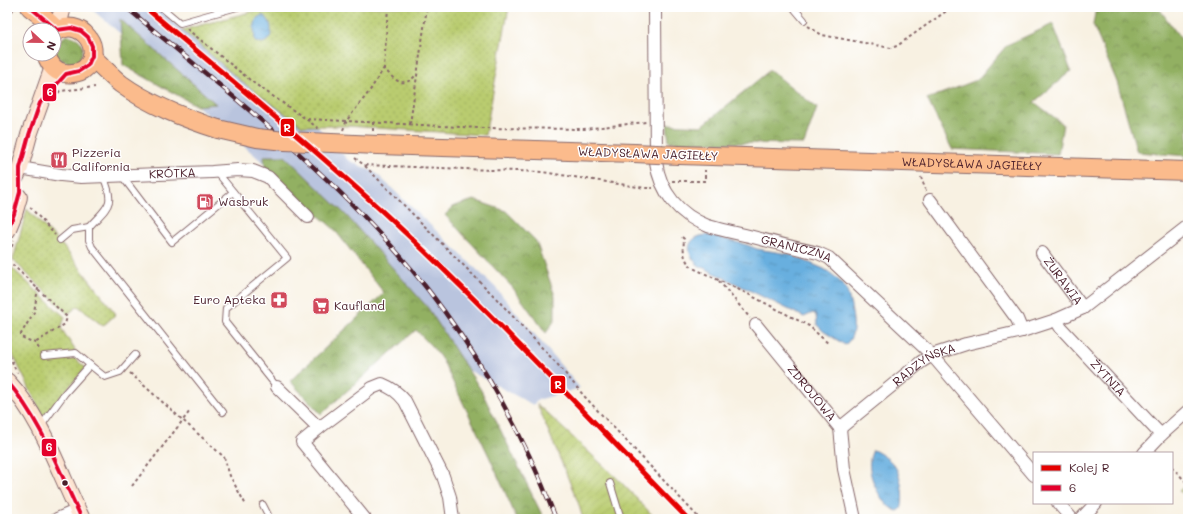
<svg xmlns="http://www.w3.org/2000/svg" width="1195" height="526" viewBox="0 0 1195 526" font-family="Mali,sans-serif">
<defs>
<pattern id="grass-dots" width="8" height="8" patternUnits="userSpaceOnUse"><rect width="8" height="8" fill="#b9cc6f"/><path d="M2 2h.1M6 6h.1" fill="none" stroke="#a1af60" stroke-width="1.8" stroke-linecap="round"/></pattern>
<pattern id="forest-crowns" width="20" height="18" patternUnits="userSpaceOnUse"><rect width="20" height="18" fill="#92b062"/><path d="M2 6a3 3 0 1 1 6 0M12 15a3 3 0 1 1 6 0" fill="none" stroke="#798f51"/></pattern>
<pattern id="garden-furrows" width="10" height="10" patternUnits="userSpaceOnUse"><rect width="10" height="10" fill="#b9cc6f"/><path d="M-1 1l2-2M0 10L10 0M9 11l2-2" fill="none" stroke="#a1af60"/></pattern>
<pattern id="water-ripples" width="26" height="14" patternUnits="userSpaceOnUse"><rect width="26" height="14" fill="#67afdf"/><path d="M2 4q2-2 4 0t4 0M15 11q2-2 4 0t4 0" fill="none" stroke="#578eb5"/></pattern>
</defs>
<rect width="100%" height="100%" fill="#fff"/>
<filter id="ink" filterUnits="userSpaceOnUse"><feTurbulence type="fractalNoise" baseFrequency=".025" numOctaves="2"/><feDisplacementMap in="SourceGraphic" scale="8" xChannelSelector="R" yChannelSelector="G"/><feConvolveMatrix kernelMatrix="1 2 1 2 8 2 1 2 1" color-interpolation-filters="sRGB"/></filter>
<filter id="wash" filterUnits="userSpaceOnUse"><feTurbulence type="fractalNoise" baseFrequency=".012" numOctaves="4" result="noise"/><feDisplacementMap in="SourceGraphic" scale="16" xChannelSelector="R" yChannelSelector="G"/><feGaussianBlur stdDeviation="0.9" result="paint"/><feColorMatrix in="noise" values="0 0 0 0 0 0 0 0 0 0 0 0 0 0 0 0 0 1.4 0 .05"/><feComposite in="paint" operator="in"/></filter>
<g filter="url(#wash)">
<rect width="100%" height="100%" fill="#f8f1e2"/>
<polygon fill="#b9c4de" points="89,7 159,7 182,30 237,66 307,115 348,160 376,173 495,287 580,388 538,400 533,405 442,356 343,231 203,111 135,46"/>
<g fill="url(#grass-dots)" stroke="#82764d">
<polygon points="269,7 509,7 485,135 347,126 302,126 241,81 182,30"/>
<polygon points="27,209 63,246 116,314 103,326 78,306 68,314 13,260"/>
<polygon points="12,268 65,317 61,328 75,350 72,356 86,368 43,416 7,343 7,284"/>
<polygon points="1188,482 1188,500 1179,491"/>
</g>
<g fill="url(#forest-crowns)" stroke="#6e6846">
<polygon points="1096,7 1158,7 1186,46 1188,46 1188,156 1137,152 1117,82 1093,25"/>
<polygon points="120,19 216,104 197,106 123,65"/>
<polygon points="1053,24 1071,71 1034,102 1063,124 1058,154 952,149 927,99 977,80 1007,45"/>
<path d="M67 35C84 38 87 48 78 62 67 64 63 62 55 56 55 45 57 41 67 35Z"/>
<polygon points="770,70 817,108 804,144 669,142 667,124 702,126"/>
<path d="M264 156H285L346 215 428 308 481 390 544 519H517L489 456 448 372C442 355 428 343 416 330L321 414 290 381 384 293 334 229 265 169Z"/>
<polygon points="474,200 506,211 536,241 555,296 555,320 546,333 513,288 445,215 454,206"/>
</g>
<polygon fill="url(#garden-furrows)" stroke="#82764d" points="537,404 621,482 656,519 583,519 578,502"/>
<g fill="url(#water-ripples)" stroke="#586785">
<path d="M262 15C272 19 272 30 270 39L263 43 255 42 254 27 257 18Z"/>
<path d="M709 235 747 245 757 249 789 254 824 269C832 274 840 280 845 288 849 294 849 300 851 306 853 320 857 335 845 345L823 331 817 325 816 315 813 313 804 317 698 265C683 250 688 235 709 235Z"/>
<path d="M873 450C880 453 889 459 894 465 901 474 905 498 901 509L898 511C884 509 871 482 870 469 869 462 870 456 873 450Z"/>
</g>
</g>
<g filter="url(#ink)">
<g fill="none" stroke-linecap="round" stroke-linejoin="round">
<defs>
<g id="lane">
<polyline points="161,7 180,23 237,7"/>
<polyline points="793,7 804,20"/>
<polyline points="217,172 287,258 226,308 225,322 277,387"/>
<path d="M103 176C116 205 108 206 89 227V240L92 247 223 412"/>
<polyline points="122,176 172,242 233,192"/>
<polyline points="60,240 72,230 89,227"/>
<polyline points="44,356 76,353 90,365"/>
<polyline points="41,426 65,393 90,365 105,377 120,372 135,355"/>
<polyline points="610,483 621,519"/>
<polyline points="263,505 270,519"/>
</g>
<g id="street">
<path id="s1" d="M655 7 656 162C660 192 679 215 708 226 721 230 736 233 749 236 772 242 795 248 818 253L829 258 932 355 1034 475"/>
<path id="s2" d="M20 168 61 175 81 177 212 172 238 170 253 171 268 177 308 217"/>
<polyline points="930,200 1017,319 1022,331"/>
<path id="s3" d="M1042 253 1083 308"/>
<path id="s4" d="M1056 320 1061 328 1161 435"/>
<path id="s5" d="M756 325 840 428 844 469 855 519"/>
<polyline points="277,387 319,428 302,442 365,519"/>
<path d="M319 428 372 388 382 384C392 388 398 392 405 401L443 476 450 497 453 519"/>
<path id="s6" d="M840 428 921 362 932 355 966 344 1022 331 1056 320 1083 308 1188 226"/>
<polyline points="1144,453 1161,435 1188,411"/>
<polyline points="1058,503 1072,519"/>
<polyline points="57,519 78,510"/>
<polyline points="1081,519 1096,503"/>
</g>
<g id="secondary">
<polyline points="57,30 63,7"/>
<polyline points="7,207 10,190 20,168 29,135 53,67"/>
<polyline points="7,231 14,214 19,197"/>
<path d="M7 381C43 419 59 473 82 519"/>
</g>
<g id="primary">
<polyline points="30,7 43,17 57,30"/>
<path d="M46 54C49 63 54 72 65 73 71 74 77 73 83 70 108 52 80 13 54 33"/>
<path d="M92 57C102 66 111 76 121 84 150 105 184 118 218 129"/>
<polyline points="378,145 634,153"/>
<path id="s7" d="M679 155 1188 171"/>
</g>
</defs>
<use href="#lane" stroke="#87686b" stroke-width="8"/>
<use href="#street" stroke="#87686b" stroke-width="14"/>
<use href="#secondary" stroke="#87686b" stroke-width="18"/>
<use href="#primary" stroke="#87686b" stroke-width="20"/>
<g stroke="#87686b" stroke-width="2" stroke-dasharray="3 3" stroke-linecap="butt">
<path d="M388 7 384 68C394 80 403 90 417 74"/>
<polyline points="7,16 15,8 16,9"/>
<polyline points="31,26 33,30"/>
<polyline points="808,26 822,35 891,48 897,46 952,7"/>
<polyline points="187,29 255,84 306,119 319,129"/>
<polyline points="58,93 60,91 95,87"/>
<polyline points="307,119 480,128 584,129 646,122"/>
<polyline points="410,124 427,7"/>
<polyline points="343,130 347,120 369,92 384,68"/>
<polyline points="373,131 373,122"/>
<polyline points="355,158 364,165 542,172 645,188 653,188"/>
<polyline points="365,166 493,295 558,365 585,397 700,519"/>
<polyline points="921,177 926,191"/>
<polyline points="672,181 705,181 705,170"/>
<polyline points="30,207 55,235"/>
<path d="M682 237 684 239C683 251 683 260 693 268L746 293 809 326 829 344"/>
<polyline points="7,258 14,241"/>
<polyline points="7,262 13,265 67,317 65,324 35,343"/>
<polyline points="719,281 750,318"/>
<polyline points="38,288 34,312 21,334 21,337 35,343 40,350"/>
<polyline points="7,350 17,373"/>
<polyline points="130,373 224,457 230,476 246,505"/>
<polyline points="1172,467 1187,483"/>
<polyline points="132,486 190,411"/>
</g>
<use href="#lane" stroke="#fff" stroke-width="6"/>
<use href="#street" stroke="#fff" stroke-width="12"/>
<use href="#secondary" stroke="#fde4d1" stroke-width="16"/>
<use href="#primary" stroke="#fbbb8c" stroke-width="18"/>
<defs>
<path id="rail" d="M126 7C210 78 298 146 373 226 453 310 515 411 556 519"/>
</defs>
<use href="#rail" stroke="#4a1f2b" stroke-width="4.5"/>
<use href="#rail" stroke="#fff" stroke-width="3" stroke-dasharray="9" stroke-linecap="butt"/>
<defs>
<g id="primary-bridge">
<polyline points="218,129 257,138 285,141 378,145"/>
<polyline points="634,153 679,155"/>
</g>
</defs>
<use href="#primary-bridge" stroke="#87686b" stroke-width="20" stroke-linecap="butt"/>
<use href="#primary-bridge" stroke="#fbbb8c" stroke-width="18"/>
<defs>
<g id="bus-1">
<polyline points="7,231 14,214 20,192 20,168 29,135 40,103 66,74 79,71 88,65 92,56 92,46 88,37 81,31 71,28 57,30 30,7"/>
<path d="M7 381C42 422 59 471 82 519"/>
</g>
</defs>
<use href="#bus-1" stroke="#fff" stroke-width="7"/>
<use href="#bus-1" stroke="#e4002b" stroke-width="4"/>
<defs>
<path id="rail-1" d="M145 7C235 84 328 159 414 241 508 330 597 426 688 519"/>
</defs>
<use href="#rail-1" stroke="#fff" stroke-width="8"/>
<use href="#rail-1" stroke="#e50000" stroke-width="5"/>
</g>
</g>
<defs>
<symbol id="restaurant-square" viewBox="-11 -11 22 22"><rect x="-9" y="-9" width="18" height="18" rx="4" fill="#d1495b" stroke="#fff"/><path d="M-5-6h1v4h1v-4h1v4h1v-4h1v5L-1.5 .5V6h-2V.5L-5-1ZM5-6V6H3V1.5H1.5Q1.5-4 5-6Z" fill="#fff"/></symbol>
<symbol id="fuel-square" viewBox="-11 -11 22 22"><rect x="-9" y="-9" width="18" height="18" rx="4" fill="#d1495b" stroke="#fff"/><path d="M-5.5-6h7V0h2V4h1.3V-2.5L3-4.5l.8-.8L6-3V5H2.5V1h-1V6h-7ZM-4.2-4.7v3.2H.2V-4.7Z" fill="#fff"/></symbol>
<symbol id="pharmacy-square" viewBox="-11 -11 22 22"><rect x="-9" y="-9" width="18" height="18" rx="4" fill="#d1495b" stroke="#fff"/><path d="M-2-6h4v4h4v4h-4v4h-4v-4h-4v-4h4Z" fill="#fff"/></symbol>
<symbol id="supermarket-square" viewBox="-11 -11 22 22"><rect x="-9" y="-9" width="18" height="18" rx="4" fill="#d1495b" stroke="#fff"/><path d="M-6-5.5h2.5l.6 2H6L4.5 2H-2.5L-4.4-4H-6ZM-1.5 3.2a1.3 1.3 0 1 0 .1 0ZM3 3.2a1.3 1.3 0 1 0 .1 0Z" fill="#fff"/></symbol>
</defs>
<g fill-rule="evenodd">
<use href="#restaurant-square" x="49" y="150" width="20" height="20"/>
<use href="#fuel-square" x="195" y="192" width="20" height="20"/>
<use href="#pharmacy-square" x="269" y="290" width="20" height="20"/>
<use href="#supermarket-square" x="311" y="296" width="20" height="20"/>
</g>
<circle fill="#4a1f2b" stroke="#fff" stroke-width="1.5" cx="65" cy="483" r="3.5"/>
<g text-anchor="middle" stroke-width="3" stroke-linejoin="round" paint-order="stroke">
<g font-size="12" fill="#4a1f2b" stroke="#fff" text-anchor="start">
<text x="72" y="157">Pizzeria<tspan x="72" dy="14">California</tspan></text>
<text x="218" y="206">Wasbruk</text>
<text x="266" y="304" text-anchor="end">Euro Apteka</text>
<text x="334" y="310">Kaufland</text>
</g>
<g font-size="12" fill="#4a1f2b" stroke="#fff">
<text transform="translate(648 154) rotate(2)" y="4">WŁADYSŁAWA JAGIEŁŁY</text>
<text dy="4" stroke="none"><textPath href="#s7" startOffset="293">WŁADYSŁAWA JAGIEŁŁY</textPath></text>
<text dy="4" stroke="none"><textPath href="#s2" startOffset="153">KRÓTKA</textPath></text>
<text dy="4" stroke="none"><textPath href="#s1" startOffset="333">GRANICZNA</textPath></text>
<text dy="4" stroke="none"><textPath href="#s3" startOffset="35">ŻURAWIA</textPath></text>
<text dy="4" stroke="none"><textPath href="#s6" startOffset="106">RADZYŃSKA</textPath></text>
<text dy="4" stroke="none"><textPath href="#s4" startOffset="78">ŻYTNIA</textPath></text>
<text dy="4" stroke="none"><textPath href="#s5" startOffset="88">ZDROJOWA</textPath></text>
</g>
</g>
<g stroke="#fff" stroke-width="1.5">
<rect x="42" y="83" width="15" height="19" rx="4" fill="#e4002b"/>
<rect x="280" y="118" width="15" height="19" rx="4" fill="#e50000"/>
<rect x="550" y="375" width="16" height="19" rx="4" fill="#e50000"/>
<rect x="41" y="438" width="16" height="19" rx="4" fill="#e4002b"/>
</g>
<g font-size="11" text-anchor="middle" font-weight="bold" fill="#fff">
<text x="50" y="96">6</text>
<text x="287" y="132">R</text>
<text x="558" y="389">R</text>
<text x="49" y="451">6</text>
</g>
<rect width="1195" height="526" fill="none" stroke="#fff" stroke-width="24"/>
<rect x="1033" y="452" width="140" height="52" fill="#ffffff" stroke="#b7a5aa"/>
<rect x="1041" y="465" width="20" height="6" fill="#e50000" stroke="#b7a5aa"/>
<text x="1069" y="472" font-size="12" fill="#4a1f2b">Kolej R</text>
<rect x="1041" y="485" width="20" height="6" fill="#e4002b" stroke="#b7a5aa"/>
<text x="1069" y="492" font-size="12" fill="#4a1f2b">6</text>
<g transform="translate(42 42) rotate(112)"><circle r="19" fill="#ffffff" stroke="#b7a5aa"/>
<path d="M0-3L7 15L0 10L-7 15Z" fill="#d1495b"/>
<text y="-6" font-size="11" font-weight="bold" text-anchor="middle" fill="#4a1f2b">N</text>
</g>
</svg>
